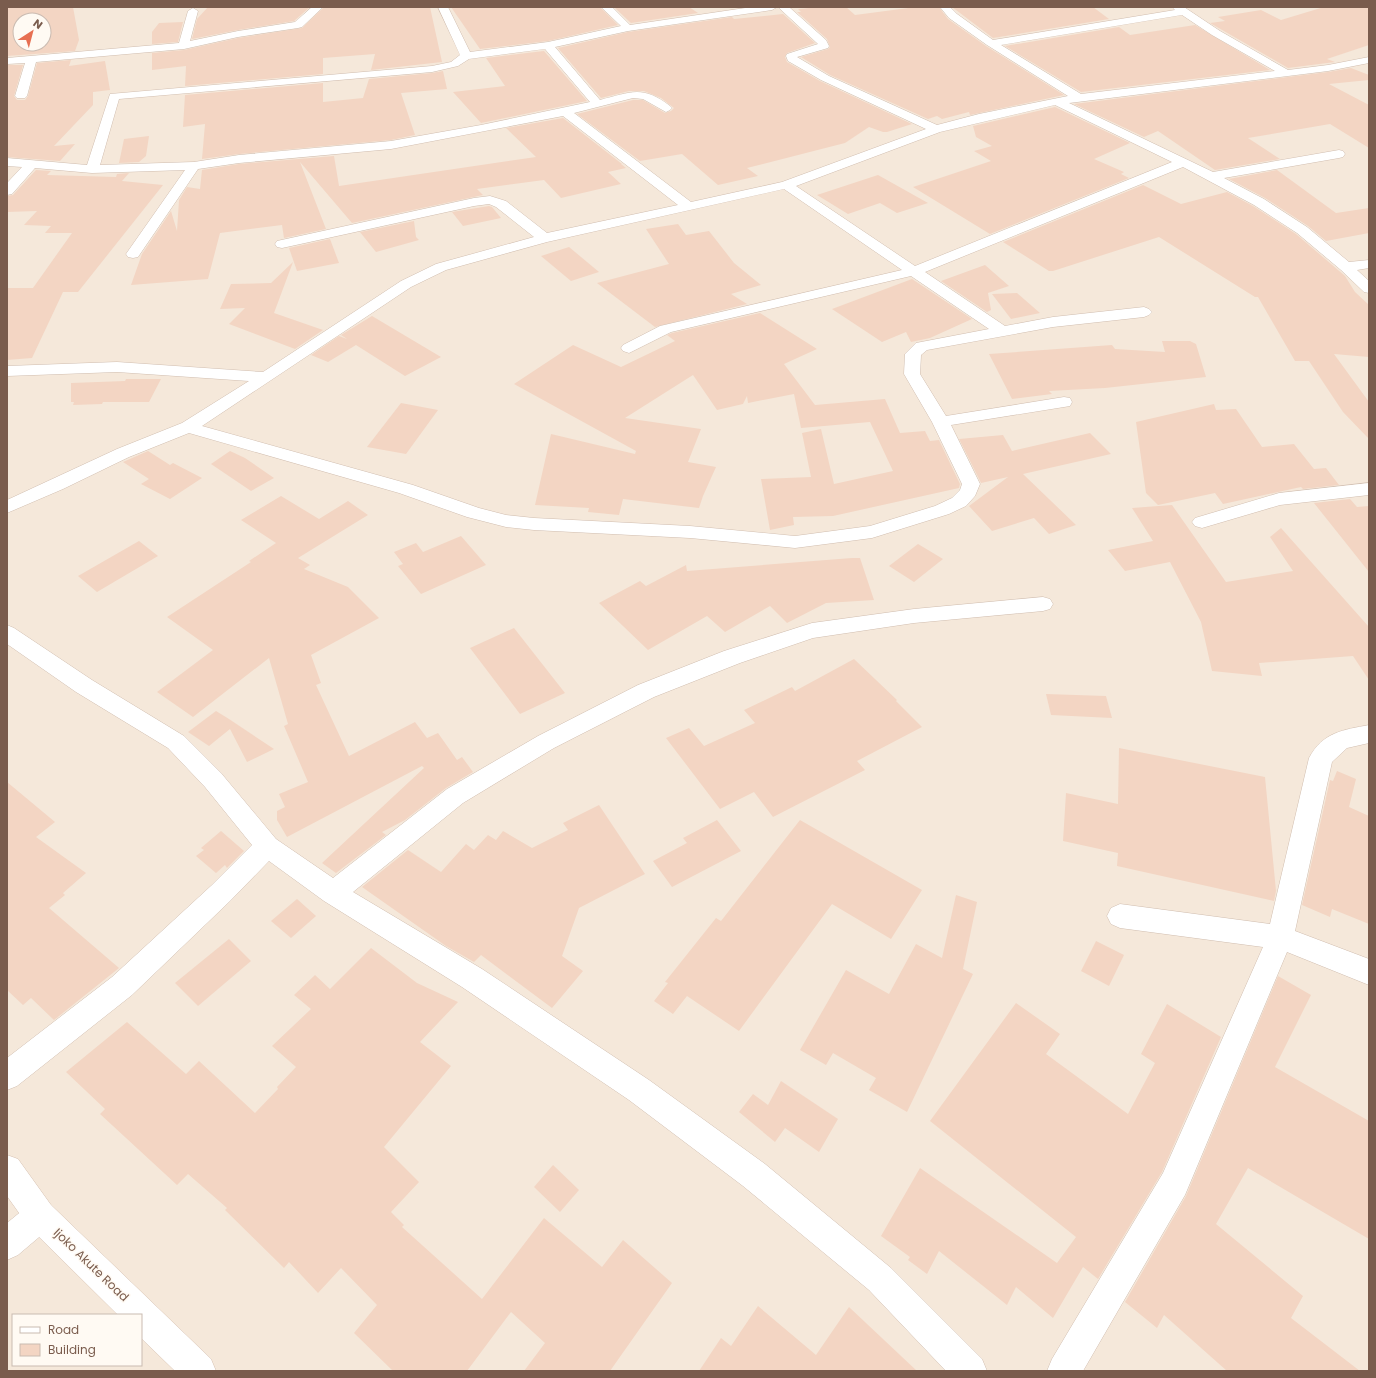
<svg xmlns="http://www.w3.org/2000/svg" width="1376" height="1378" viewBox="0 0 1376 1378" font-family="Poppins,sans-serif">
<rect width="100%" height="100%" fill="#fdf6ec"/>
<path fill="#f5e8da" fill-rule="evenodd" d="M7 7H1369V1371H7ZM20 20H44V44H20ZM13 1315H141V1365H13Z"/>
<g fill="#f3d5c3" fill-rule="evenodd">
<path d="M7 7H73L79 40 75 51 7 56ZM20 20H44V44H20Z"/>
<polygon points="208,7 310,7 294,21 238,30 192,39 197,19"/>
<polygon points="324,7 430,7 442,62 371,70 375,54 323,58 323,74 185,86 186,66 152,70 152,53 184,50 238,38 302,28"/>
<polygon points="451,7 600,7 618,25 548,41 480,49"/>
<polygon points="614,7 689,7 698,13 631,23"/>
<polygon points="820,7 846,7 855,15 916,7 939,7 948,19 986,46 1064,95 970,115 969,112 942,119 937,116 928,119 830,75 801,57 828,49 830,47 827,39 797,12 801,12 798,9"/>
<polygon points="952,7 1093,7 1109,19 993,38"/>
<polygon points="1324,7 1369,7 1369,45 1327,59 1335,62 1288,68 1210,23 1225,21 1218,17 1261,10 1281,20"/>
<polygon points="783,14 815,43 787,53 785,57 787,62 820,81 912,124 887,132 883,132 869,127 845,143 747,168 758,176 718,185 682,154 640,161 577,114 633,100 643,100 665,113 671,111 674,108 661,98 644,91 629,91 601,98 558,48 628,32 732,17 734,19"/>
<polygon points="183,22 178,42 152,44 152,32 159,23"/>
<polygon points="1195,25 1270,70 1081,92 1005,46 1119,27 1130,35"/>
<polygon points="544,51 587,101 481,123 453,92 505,86 486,58"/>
<polygon points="71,60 69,66 105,61 110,90 93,92 93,105 54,146 75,144 60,161 7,157 7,65 23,65 14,96 17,100 25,100 28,96 37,63"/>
<polygon points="1351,68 1369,75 1369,80 1329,84 1369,105 1369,148 1330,124 1248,138 1280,159 1215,170 1158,131 1144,137 1074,104 1328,72"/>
<polygon points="443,71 447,89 401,93 415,135 391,140 239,154 202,159 205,124 183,127 185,95 323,83 323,102 363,98 369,79 432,73"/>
<polygon points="1055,107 1130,143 1094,159 1124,172 1121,174 1129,178 990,234 913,187 991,161 974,151 992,146 976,137 973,126"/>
<polygon points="563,118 622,164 621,164 626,168 608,172 621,184 561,198 544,180 477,189 483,195 352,223 300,162 326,229 284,238 282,225 220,233 208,279 131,285 142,254 171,211 177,231 179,200 187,187 200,189 202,170 239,164 334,156 339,186 536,157 506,128"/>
<polygon points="149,136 146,156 139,162 119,163 124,139"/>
<polygon points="36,170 51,171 47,175 116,177 117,174 129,173 122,181 163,185 78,292 63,292 32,358 7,360 7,288 33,288 72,233 45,233 51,226 24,225 37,211 7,212 7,196 13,195"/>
<polygon points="1277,170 1336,213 1369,208 1369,233 1326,241 1308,226 1265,198 1229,179"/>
<polygon points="878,175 928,203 897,213 880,203 848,214 817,195"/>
<polygon points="1143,185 1181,204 1227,192 1253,206 1296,234 1345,276 1355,292 1369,305 1369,357 1334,354 1369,402 1369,439 1343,412 1309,361 1295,361 1258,297 1255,297 1159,237 1053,271 1049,271 1003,242"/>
<polygon points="489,206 492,207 501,218 463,226 452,212"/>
<polygon points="414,221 416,237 419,240 376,252 360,232"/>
<polygon points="678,224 686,235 709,231 734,263 761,285 731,294 747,304 655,327 597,283 669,264 646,229"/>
<polygon points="330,239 339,263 297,271 289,248"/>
<polygon points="569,247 599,272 571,281 541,256"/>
<polygon points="293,262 274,313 323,330 295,349 229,324 245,308 220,309 231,284 271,283"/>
<polygon points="985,265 1009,286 988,293 991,310 987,312 941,281"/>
<polygon points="912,279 972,319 930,338 911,342 906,332 882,342 832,309"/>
<polygon points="1017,293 1040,313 1011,319 992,294"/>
<polygon points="760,313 817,349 784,364 815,405 885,399 900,433 925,431 930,441 939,440 960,484 959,488 833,516 793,517 794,525 770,530 761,479 811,477 802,433 821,429 834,484 893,471 870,422 801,428 794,394 748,403 747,396 743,404 717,410 693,375 625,418 701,429 688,462 716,467 703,496 699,508 623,499 619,515 588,512 589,508 535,505 551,434 635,454 636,451 514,384 573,345 621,367 675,341 667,335 672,333"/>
<polygon points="372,316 441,357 405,376 356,345 328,362 311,355 339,336 347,339 341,335"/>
<polygon points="1162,341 1190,341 1196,344 1206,377 1105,388 1049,391 1052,394 1012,399 989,354 1112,345 1115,349 1165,352"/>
<polygon points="126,379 161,379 149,402 103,402 102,404 73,405 74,402 71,402 71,383 125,381"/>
<polygon points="401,403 438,410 406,454 367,447"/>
<polygon points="1214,404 1216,410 1236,409 1262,447 1294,444 1314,469 1326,468 1339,485 1303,489 1301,487 1223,504 1215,493 1158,505 1146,493 1136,422"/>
<polygon points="1090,433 1111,454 1023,474 1076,525 1049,534 1034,518 992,531 969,506 1008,477 981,483 959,439 1003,435 1012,451"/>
<polygon points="148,451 170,465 173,463 202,478 170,499 141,484 149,479 123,462"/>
<polygon points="230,451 245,458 274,478 251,491 211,464"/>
<polygon points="281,496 319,519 348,501 368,515 298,558 310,565 304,569 348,587 379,618 311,655 321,683 316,685 349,756 415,722 427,738 438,733 457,760 462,757 473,772 446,788 405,820 382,832 386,835 336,873 322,863 424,768 422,766 287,837 277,820 277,811 285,807 279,794 308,782 284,726 288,724 269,658 193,717 157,692 213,650 167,617 251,562 249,561 276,543 241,520"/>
<polygon points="1350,499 1357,507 1369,506 1369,572 1314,503"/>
<polygon points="1172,505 1226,582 1293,571 1270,537 1281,528 1369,627 1369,680 1353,656 1259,663 1262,676 1212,671 1201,622 1170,562 1125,571 1108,550 1153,541 1132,508"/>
<polygon points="461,536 486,565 421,594 398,566 403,564 394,552 416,543 423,552"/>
<polygon points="139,541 158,556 97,592 78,576"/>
<polygon points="918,544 943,559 914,582 889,566"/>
<polygon points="852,558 860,558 874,600 826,603 787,623 770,606 725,632 707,616 648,650 599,603 640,581 646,586 686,565 687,571"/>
<polygon points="514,628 565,693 520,714 470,648"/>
<polygon points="854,659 897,700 896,701 922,727 857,761 865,770 773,817 754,792 720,809 666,738 689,728 704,746 755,723 744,710 792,687 795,691"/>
<polygon points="1046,694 1106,696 1112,718 1051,715"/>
<polygon points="216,711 229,719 274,749 247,762 230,729 209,746 188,732"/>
<polygon points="1119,748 1265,777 1276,891 1274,901 1117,866 1118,853 1063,841 1066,793 1118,804"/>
<polygon points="1337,771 1356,779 1349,807 1369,816 1369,924 1332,909 1330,917 1302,905 1330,780 1333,781"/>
<polygon points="7,782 55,822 36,837 86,873 63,893 65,895 49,908 119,968 54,1020 31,998 23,1005 7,990"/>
<polygon points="599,805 645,874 579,908 562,956 583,971 552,1008 481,955 474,962 446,946 362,887 408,850 441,872 466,844 474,850 488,835 496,840 503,831 532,848 568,830 563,823"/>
<polygon points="717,820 741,851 672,887 653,861 687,843 683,838"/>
<polygon points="800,820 922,890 891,939 832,904 739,1031 687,996 673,1014 654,1001 668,983 665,982 716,918 721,921"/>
<polygon points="221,831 244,851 227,868 225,865 216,873 196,856 204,850 201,848"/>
<polygon points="956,895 977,902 963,969 973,974 907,1112 869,1090 876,1078 833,1053 826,1065 800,1050 846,970 889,994 916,944 942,958"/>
<polygon points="297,899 316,916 291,938 271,921"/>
<polygon points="229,939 251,961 198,1006 175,983"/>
<polygon points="1096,941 1124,955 1109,986 1081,971"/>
<polygon points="371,948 417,983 458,1002 420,1042 451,1066 384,1147 419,1182 391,1212 404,1225 402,1227 482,1299 544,1218 602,1267 623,1240 672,1283 610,1371 524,1371 545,1343 511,1312 467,1371 393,1371 354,1333 377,1305 341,1268 318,1293 289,1262 284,1268 225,1210 227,1208 188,1174 177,1185 100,1114 105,1109 66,1072 127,1022 186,1074 199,1061 255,1113 278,1089 277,1087 296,1067 272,1046 311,1009 294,995 315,975 330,989"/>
<polygon points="1278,976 1311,995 1275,1067 1369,1121 1369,1239 1248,1168 1216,1224 1303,1296 1291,1318 1360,1371 1227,1371 1164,1315 1157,1328 1125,1302 1186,1196"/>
<polygon points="1016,1003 1060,1034 1046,1054 1128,1114 1155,1063 1141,1054 1167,1004 1221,1037 1162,1172 1098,1279 1083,1267 1053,1318 1016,1287 1007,1305 939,1251 927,1274 908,1260 910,1257 881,1236 920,1168 1057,1263 1076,1237 930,1121"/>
<polygon points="781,1081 838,1119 819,1152 785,1128 775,1142 739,1112 753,1094 768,1105"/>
<polygon points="553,1165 579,1190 560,1212 534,1187"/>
<polygon points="758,1306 816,1355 849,1307 917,1371 699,1371 721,1338 731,1346"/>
</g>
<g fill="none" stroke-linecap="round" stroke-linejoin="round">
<defs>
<g id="street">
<polygon points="312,7 323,7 302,27 298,28 238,37 184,49 36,62 27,96 25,98 17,98 15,96 25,63 7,64 7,58 179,43 188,11 193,8 198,11 190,41 238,31 295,22"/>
<path d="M438 7H448L470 52 548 42 621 26 601 7H612L630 25 752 7H777L772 10 628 31 555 47 600 100C632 92 642 85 670 106L672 108 670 110 666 112 643 99 633 98 574 113 691 202 782 182 926 129 821 80 788 61 786 56 787 54 818 44 778 7H789L826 40 829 46 828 48 797 57 829 76 937 125 979 114 1068 96 987 45 949 18 940 7H950L957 14 993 40 1175 10 1172 7H1184L1220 31 1288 70 1328 65 1369 57V63L1328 71 1069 103 1213 172 1339 150 1343 151 1345 154 1343 157 1339 158 1224 178 1264 199 1307 227 1349 262 1369 260V268L1357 270 1369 281V293L1364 292 1341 270 1297 233 1254 205 1183 167 925 272 1005 326 1053 317 1144 307 1149 309 1152 312 1149 315 1144 317 1053 327 927 350 921 355 920 374 946 416 1064 397 1070 398 1072 402 1070 406 1064 407 951 425 980 484 975 496 966 506 949 514 872 538 795 548 690 538 534 530 506 527 467 517 399 493 189 433 129 457 63 489 7 513V500L117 449 182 423 249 381 117 372 7 376V366L117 362 263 372 401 281 436 264 534 237 496 207 489 204 474 206 282 248 277 247 275 244 277 241 474 198 490 196 506 201 547 233 678 205 563 116 391 149 239 163 198 169 138 257 133 258 128 257 126 254 185 170 92 173 35 168 12 194 7 195V183L22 167 7 166V158L87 165 110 94 432 66 451 62 460 55ZM1182 15 1212 35 1275 71 1081 94 1001 45ZM545 49 590 102 481 125 391 141 239 155 194 162 100 165 119 99 432 72 458 66 469 59ZM1055 105 1172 162 915 266 796 186 940 132ZM784 189 902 270 660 326 623 345 621 348 623 351 629 353 671 332 911 276 989 329 916 343 905 354 904 374 932 422 962 484 960 490 952 498 935 506 870 526 795 536 690 526 534 518 506 515 479 508 413 485 202 426 411 287 446 270 547 242Z"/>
<polygon points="1369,483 1369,495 1280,505 1202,528 1195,526 1192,522 1195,518 1279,493"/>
<polygon points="1043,597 1050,599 1053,604 1050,609 1043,611 914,623 813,638 740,663 654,697 554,748 463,803 353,892 482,969 649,1080 765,1164 891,1268 982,1359 987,1371 946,1371 869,1290 743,1186 629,1100 462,987 324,901 269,861 230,901 132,995 17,1086 7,1090 7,1058 112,977 212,885 252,845 205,787 168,748 76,692 7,644 7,625 14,628 92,680 184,736 221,773 276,839 333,878 447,789 538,736 638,685 724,651 812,623 914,609"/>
<path d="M1369 725V743L1347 748 1332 762 1295 931 1369 959V985L1287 952 1185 1195 1083 1371H1047L1052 1359 1163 1173 1263 947 1120 928 1111 924 1107 916 1111 908 1120 904 1270 924 1309 758C1323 732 1343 730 1369 725Z"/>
<polygon points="40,1200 51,1205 56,1216 51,1227 18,1255 7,1260 7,1223 29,1205"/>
</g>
<polygon id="secondary" points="7,1155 18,1159 51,1205 211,1359 216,1371 175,1371 141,1338 141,1315 118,1315 29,1227 7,1196"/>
</defs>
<use href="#street" stroke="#d1beb0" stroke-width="1"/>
<use href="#secondary" stroke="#d6c0b0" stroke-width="1"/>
<use href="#street" fill="#fff" fill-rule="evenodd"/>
<use href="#secondary" fill="#fff" fill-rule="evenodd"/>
</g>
<g text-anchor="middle" stroke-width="3" stroke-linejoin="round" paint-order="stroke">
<g font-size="12" fill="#7a5c4d" stroke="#fffaf3">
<text transform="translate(91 1265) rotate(44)" y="4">Ijoko Akute Road</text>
</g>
</g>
<rect width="1376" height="1378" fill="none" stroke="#7a5c4d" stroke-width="16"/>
<rect x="12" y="1314" width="130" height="52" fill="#fffaf3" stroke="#cabbb1"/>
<rect x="20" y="1327" width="20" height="6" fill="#ffffff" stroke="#cabbb1"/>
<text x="48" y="1334" font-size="12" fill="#7a5c4d">Road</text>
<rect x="20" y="1344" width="20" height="12" fill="#f3d5c3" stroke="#cabbb1"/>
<text x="48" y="1354" font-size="12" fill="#7a5c4d">Building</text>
<g transform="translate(32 32) rotate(36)"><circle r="19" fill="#fffaf3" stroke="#cabbb1"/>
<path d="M0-3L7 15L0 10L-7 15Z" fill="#e76f51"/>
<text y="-6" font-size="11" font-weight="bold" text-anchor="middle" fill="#7a5c4d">N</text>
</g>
</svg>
